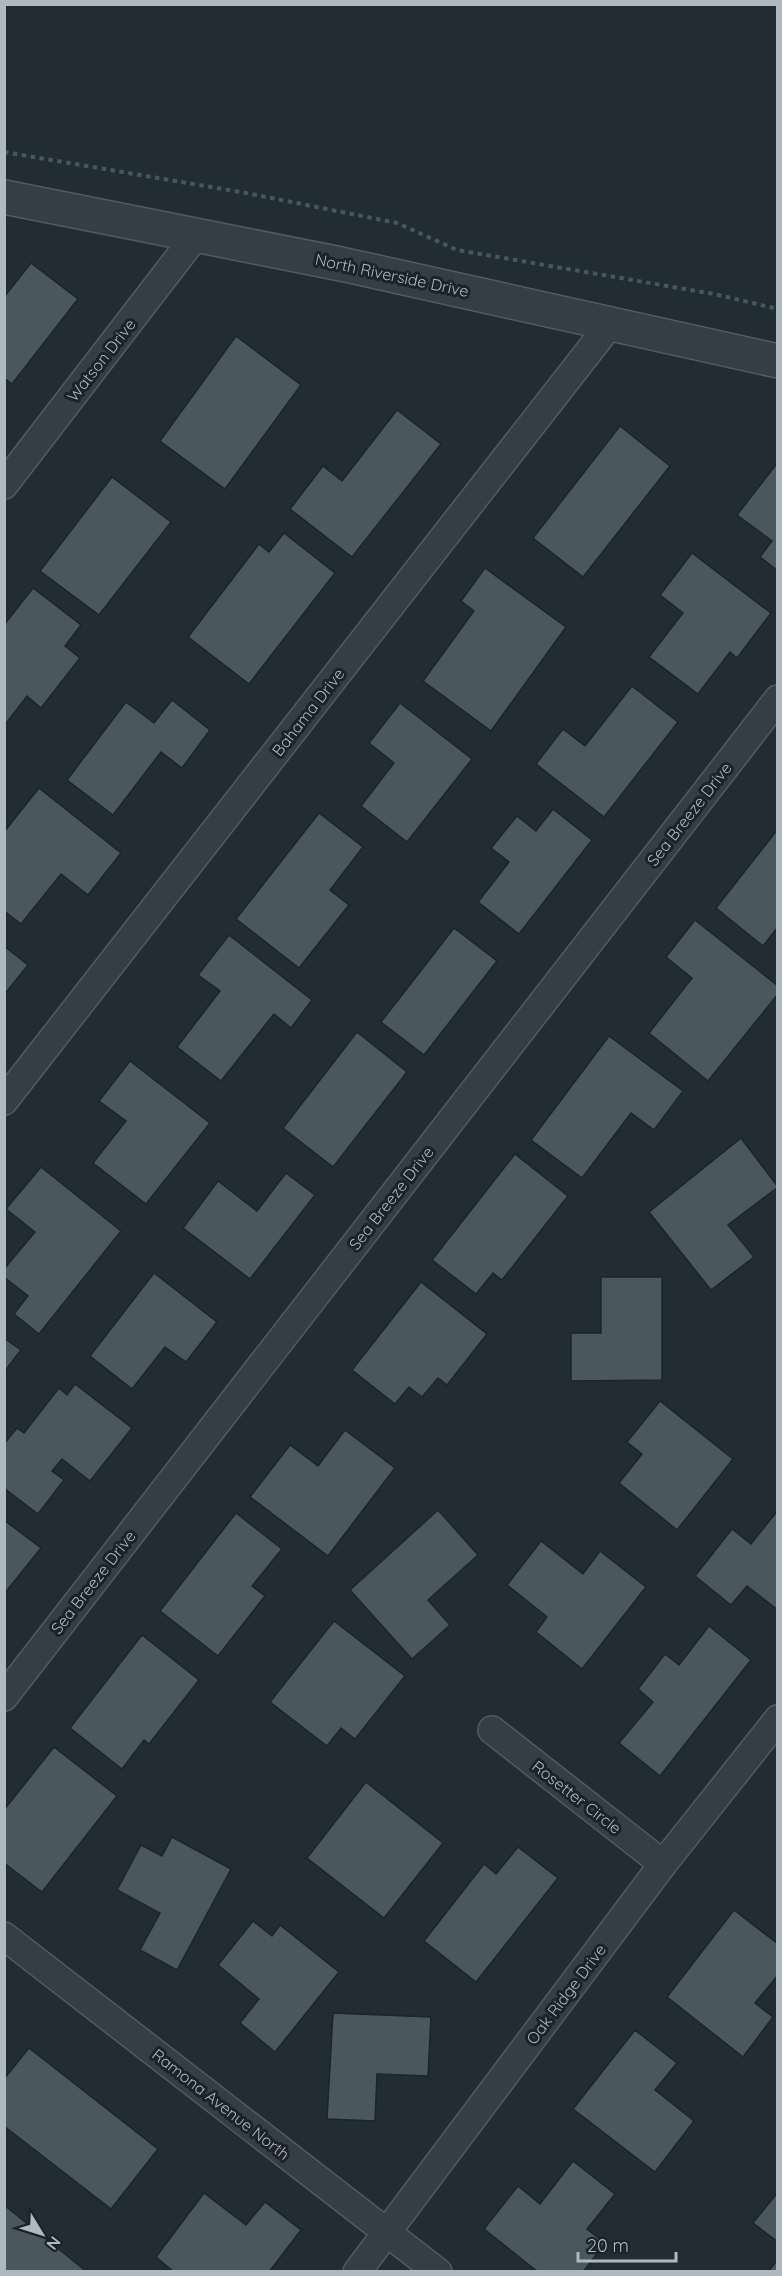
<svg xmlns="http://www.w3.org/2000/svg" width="782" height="2276" viewBox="0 0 782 2276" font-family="Quicksand,sans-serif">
<rect width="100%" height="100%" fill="#222c33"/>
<g fill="#4b575f" stroke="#1d242b" stroke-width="1.5">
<polygon points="31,263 78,299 12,384 4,378 4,297"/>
<polygon points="236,336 301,385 225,489 160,441"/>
<polygon points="397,410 441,444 352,557 290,509 323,466 342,481"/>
<polygon points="620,426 670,466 583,577 533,538"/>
<polygon points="778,462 778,571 760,557 772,541 737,515"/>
<polygon points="112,477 171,522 99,615 40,571"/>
<polygon points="284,533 335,573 249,684 188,637 259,544 269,552"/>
<polygon points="692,553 771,613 737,658 730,652 698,694 649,657 683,613 660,595"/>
<polygon points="485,568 566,627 491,731 423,681 474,611 461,601"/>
<polygon points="33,588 81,625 65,646 80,658 41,708 27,696 4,726 4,625"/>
<polygon points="632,686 678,722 604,817 536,764 563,729 585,746"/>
<polygon points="172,700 210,730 182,768 161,752 113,815 67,780 126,702 154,723"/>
<polygon points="400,703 472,759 407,842 361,806 394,763 369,743"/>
<polygon points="39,788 121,853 88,895 61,874 21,924 4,911 4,832"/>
<polygon points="553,809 592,840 519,934 478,902 509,862 491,848 517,816 536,831"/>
<polygon points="319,813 363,847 330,890 349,905 299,968 236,919"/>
<polygon points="778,829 778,927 763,946 716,908"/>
<polygon points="695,920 778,986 778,994 708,1081 649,1033 692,978 666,957"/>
<polygon points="454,928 497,961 424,1055 381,1022"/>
<polygon points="229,935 312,1000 291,1028 274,1014 221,1081 177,1047 220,991 198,975"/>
<polygon points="4,946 28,965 4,995"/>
<polygon points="357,1032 407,1072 333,1167 283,1128"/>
<polygon points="609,1036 683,1091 654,1130 631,1113 582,1178 531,1140"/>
<polygon points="130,1061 210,1123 146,1204 93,1163 126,1121 99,1101"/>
<polygon points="741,1138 778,1187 728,1225 754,1257 711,1290 649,1212"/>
<polygon points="515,1154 568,1196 502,1280 493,1273 476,1294 432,1260"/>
<polygon points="41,1167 121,1231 39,1334 14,1314 28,1296 4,1277 4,1269 35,1232 6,1209"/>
<polygon points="286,1173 315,1195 250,1279 183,1228 218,1181 257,1211"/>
<polygon points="154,1273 217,1322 186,1362 165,1347 132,1389 90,1356"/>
<polygon points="601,1277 662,1277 662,1380 571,1381 571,1333 601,1333"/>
<polygon points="421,1282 487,1334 447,1385 438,1378 422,1397 409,1387 395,1404 352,1370"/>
<polygon points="4,1338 21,1350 4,1372"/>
<polygon points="75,1384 132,1428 90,1481 62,1459 52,1471 64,1480 38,1514 4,1488 4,1444 17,1428 24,1433 59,1388 67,1395"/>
<polygon points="660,1401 733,1459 677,1530 619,1483 642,1454 627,1442"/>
<polygon points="345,1430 395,1468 328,1556 250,1497 290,1445 318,1466"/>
<polygon points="438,1510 478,1555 428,1600 450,1625 412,1659 350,1590"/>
<polygon points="778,1510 778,1610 747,1586 731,1605 695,1576 732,1529 751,1544"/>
<polygon points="236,1513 282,1549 252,1586 265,1596 218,1656 160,1611"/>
<polygon points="4,1520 41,1548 4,1594"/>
<polygon points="541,1541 583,1574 600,1551 646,1587 582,1669 536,1632 547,1617 507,1585"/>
<polygon points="334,1621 405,1676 355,1739 341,1728 327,1746 270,1702"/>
<polygon points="709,1626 751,1660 660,1776 619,1743 653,1702 638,1689 665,1654 679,1665"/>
<polygon points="142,1635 199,1680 149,1744 144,1740 122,1769 70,1728"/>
<polygon points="54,1747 117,1796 42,1892 4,1863 4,1810"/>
<polygon points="366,1782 443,1843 384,1918 307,1858"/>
<polygon points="172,1837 231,1869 177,1970 140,1950 160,1913 117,1890 141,1845 162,1856"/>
<polygon points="518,1847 558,1878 476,1982 424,1941 484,1864 496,1874"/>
<polygon points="734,1910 778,1944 778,1975 755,2003 773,2017 743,2057 667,1997"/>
<polygon points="253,1921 272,1936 280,1925 339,1972 275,2052 240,2023 259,1999 218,1965"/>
<polygon points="333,2013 431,2017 428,2076 377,2074 375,2121 327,2119"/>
<polygon points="635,2030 677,2063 655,2090 694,2121 655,2172 573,2109"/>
<polygon points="29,2048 158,2149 111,2209 4,2126 4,2079"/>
<polygon points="573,2161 615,2194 587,2229 605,2243 583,2272 538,2272 484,2229 518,2186 540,2204"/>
<polygon points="778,2192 778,2242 753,2223"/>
<polygon points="204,2193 246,2225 265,2202 301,2230 269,2272 174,2272 156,2257"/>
<polygon points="4,2205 87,2272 4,2272"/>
<polygon points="778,2259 778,2272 768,2272"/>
</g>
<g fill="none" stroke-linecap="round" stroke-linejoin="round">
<defs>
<g id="minor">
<polyline points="4,485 197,234"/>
<polyline points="4,1101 611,323"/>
<polyline points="4,1697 778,699"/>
<polyline points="492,1730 663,1864"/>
<polyline points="4,1936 438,2272"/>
<polyline points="357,2272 663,1864 778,1719"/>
</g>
<polyline id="tertiary" points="4,197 341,264 778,361"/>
</defs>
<use href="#minor" stroke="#525b62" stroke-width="30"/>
<use href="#tertiary" stroke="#525b62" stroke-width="36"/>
<polyline stroke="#485858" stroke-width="4" stroke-dasharray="4.5 4.5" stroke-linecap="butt" points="4,152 241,192 382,220 397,223 457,250 714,294 778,309"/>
<use href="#minor" stroke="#353e44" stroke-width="27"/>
<use href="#tertiary" stroke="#353e44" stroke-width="33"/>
</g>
<g text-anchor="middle" stroke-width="6" stroke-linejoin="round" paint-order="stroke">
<g font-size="16" fill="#afb9c1" stroke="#1b2229">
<text transform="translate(392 275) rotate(12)" y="6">North Riverside Drive</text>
<text transform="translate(101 360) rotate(-52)" y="6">Watson Drive</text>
<text transform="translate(308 712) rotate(-52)" y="6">Bahama Drive</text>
<text transform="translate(689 814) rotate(-52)" y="6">Sea Breeze Drive</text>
<text transform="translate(391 1198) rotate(-52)" y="6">Sea Breeze Drive</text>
<text transform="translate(93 1582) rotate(-52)" y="6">Sea Breeze Drive</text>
<text transform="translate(577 1797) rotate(38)" y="6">Rosetter Circle</text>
<text transform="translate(566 1994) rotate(-53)" y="6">Oak Ridge Drive</text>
<text transform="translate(221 2104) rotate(38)" y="6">Ramona Avenue North</text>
</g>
</g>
<rect width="782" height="2276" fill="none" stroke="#afb9c1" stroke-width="12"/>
<g transform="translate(42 2234) rotate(128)" stroke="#1b2229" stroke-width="4.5" paint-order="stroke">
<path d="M0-4.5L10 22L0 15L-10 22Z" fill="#afb9c1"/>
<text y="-9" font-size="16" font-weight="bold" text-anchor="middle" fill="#afb9c1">N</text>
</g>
<path d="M578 2252v9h98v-9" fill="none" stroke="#afb9c1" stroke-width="3"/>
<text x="587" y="2252" font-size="18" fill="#afb9c1" stroke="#1b2229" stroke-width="4.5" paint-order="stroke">20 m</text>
</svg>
